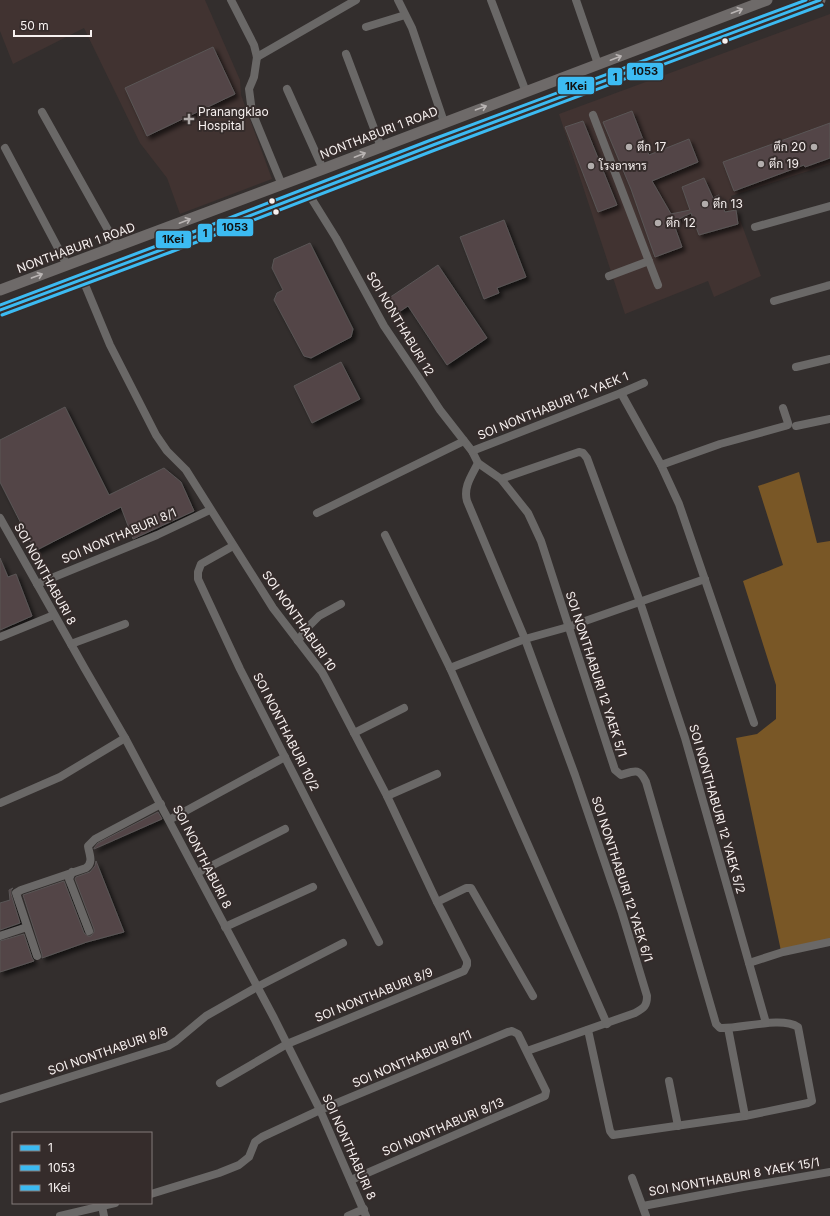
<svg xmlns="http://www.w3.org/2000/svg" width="830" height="1216" viewBox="0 0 830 1216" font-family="Inter,Sarabun,sans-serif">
<defs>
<filter id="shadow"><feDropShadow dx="3.5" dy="3.5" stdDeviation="2" flood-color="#0009"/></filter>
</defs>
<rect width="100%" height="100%" fill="#332e2d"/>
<g fill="#413331">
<polygon points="0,0 205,0 240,80 241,95 272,179 180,214 167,178 140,143 84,28 13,64 0,31"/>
<polygon points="830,14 830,164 731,196 761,276 714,297 708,281 625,314 559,114"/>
</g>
<polygon fill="#795726" points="799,472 817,543 830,541 830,943 781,951 736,738 757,734 776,719 776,685 743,581 783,565 758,486"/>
<g fill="#524447" stroke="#5a5656" filter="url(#shadow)">
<polygon points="213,47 235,94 147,136 125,88"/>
<polygon points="632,111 649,155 689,139 698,162 652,181 671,214 690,210 682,187 704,178 713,198 719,195 725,212 736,210 738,224 699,235 691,213 673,222 682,247 655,257 631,189 603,122"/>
<polygon points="583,121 617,205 598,212 565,127"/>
<polygon points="830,123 830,158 805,167 804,165 734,191 723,162"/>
<polygon points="504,220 526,277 497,288 499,293 484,299 460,237"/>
<polygon points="310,243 353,329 351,337 311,358 304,356 274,300 277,293 283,290 272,268 274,259"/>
<polygon points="438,265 487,338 447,365 408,306 399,312 389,298"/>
<polygon points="341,362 360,399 312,423 294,386"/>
<polygon points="65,407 109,495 164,468 181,482 194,511 133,539 121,507 35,551 0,482 0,440"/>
<polygon points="0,558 8,577 16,574 32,616 0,630"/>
<polygon points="158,812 162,819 94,849 94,848 98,843"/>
<polygon points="96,861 124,932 87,942 42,958 42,954 23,895 64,881 84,933 88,936 91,936 94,932 94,929 75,879 76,877 90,872 95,866"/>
<polygon points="13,888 11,890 11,894 20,923 0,930 0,903 10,900 9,890"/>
<polygon points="24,934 32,958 34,961 0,972 0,941"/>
</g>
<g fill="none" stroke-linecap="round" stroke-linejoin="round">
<g stroke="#6a6867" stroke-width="8">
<polyline points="231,0 254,45 257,57 254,77 249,89 252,112 282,185"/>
<polyline points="398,0 412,28 444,122"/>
<polyline points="491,0 526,92"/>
<polyline points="576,0 598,64"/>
<polyline points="366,27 405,15"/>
<polyline points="346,54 381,147"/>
<polyline points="257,57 356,0"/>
<polyline points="287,89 323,169"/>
<polyline points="42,112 117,246"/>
<polyline points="593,115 658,285"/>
<polyline points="5,148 67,265"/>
<path d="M308 193 336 238 384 326 417 375 440 410 472 451 478 463 501 479 528 513 541 541 615 770 621 775C634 771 639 767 646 782L716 1024 720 1028C741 1029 781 1016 798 1027L812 1101 808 1103 745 1116 613 1135 610 1131 588 1030"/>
<polyline points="755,227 830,206"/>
<polyline points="609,276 649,261"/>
<polyline points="83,280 110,345 156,435 167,451 186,470 273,608 322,672 328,683 387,796 437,902 467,961 467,965 464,971 287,1044 220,1083"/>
<polyline points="774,301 830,285"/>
<polyline points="796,367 830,359"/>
<polyline points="621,393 661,465 679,504 754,723"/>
<polyline points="796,426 830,419"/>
<polyline points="472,451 621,393 644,383"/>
<path d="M478 463C472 475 463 487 467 501L525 639 575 775 622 913 647 996C647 1006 644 1008 635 1013L527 1051"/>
<polyline points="661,465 720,444 785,426 788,425 788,423 783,408"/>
<polyline points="501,479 579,452 583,453 587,458 640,602 685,738 766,1023"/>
<polyline points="317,513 464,441"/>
<polyline points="0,518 85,669 125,738 274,1018 320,1110 366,1216"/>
<polyline points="385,535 450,668 607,1024"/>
<polyline points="233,546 201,564 198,572 198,579 240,669 379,942"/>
<polyline points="37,584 157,535 210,510"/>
<polyline points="0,637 54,615"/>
<polyline points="298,641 306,629 319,616 341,604"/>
<polyline points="71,644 125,624"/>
<polyline points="450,668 525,639 568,627 705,579"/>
<polyline points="354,733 404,708"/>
<polyline points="387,796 437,774"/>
<polyline points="0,803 60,777 125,738"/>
<polyline points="169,820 285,757"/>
<polyline points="72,872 69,879 89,931"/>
<polyline points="197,873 285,829"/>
<polyline points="437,902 466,888 471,888 533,996"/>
<polyline points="225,927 313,887"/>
<polyline points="0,936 27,927"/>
<path d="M37 956 16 893 21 890 86 868C94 862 89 854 88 846L95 839 161 804"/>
<polyline points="749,963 783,952 830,942"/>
<polyline points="728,1028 745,1116"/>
<polyline points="669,1081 678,1126"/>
<polyline points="0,1099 168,1046 176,1041 206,1016 257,987 343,943"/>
<polyline points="632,1178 646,1216"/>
<polyline points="151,1194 219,1173 239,1165 249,1157 255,1142 262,1137 320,1110 508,1032 512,1031 518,1034 546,1091 545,1096 351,1180"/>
<polyline points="102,1206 104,1216"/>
<polyline points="643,1206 743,1187 830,1172"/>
<polyline points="60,1216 115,1203"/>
<polyline points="348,1216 364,1209"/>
</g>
<g stroke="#6e6a69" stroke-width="11">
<polyline points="0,290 323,169 767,0"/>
<polyline points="0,310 169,247 433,145 820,0"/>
</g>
<defs>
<polyline id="bus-1" points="0,310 169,247 433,145 820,0"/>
<polyline id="bus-2" points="2,315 171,252 435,150 822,5"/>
<polyline id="bus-3" points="0,305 167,242 431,140 806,0"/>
</defs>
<use href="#bus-1" stroke="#352c2b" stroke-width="6"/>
<use href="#bus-2" stroke="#352c2b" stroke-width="6"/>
<use href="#bus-3" stroke="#352c2b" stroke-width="6"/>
<use href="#bus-1" stroke="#3cbbf2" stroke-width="3"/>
<use href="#bus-2" stroke="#3cbbf2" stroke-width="3"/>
<use href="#bus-3" stroke="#3cbbf2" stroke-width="3"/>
</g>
<defs><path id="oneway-shaft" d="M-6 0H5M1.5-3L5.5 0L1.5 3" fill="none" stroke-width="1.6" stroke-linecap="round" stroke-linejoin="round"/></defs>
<g stroke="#b9b4b3">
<use href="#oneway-shaft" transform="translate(737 11) rotate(-21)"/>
<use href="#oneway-shaft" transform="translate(616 58) rotate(-21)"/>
<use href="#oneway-shaft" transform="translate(481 108) rotate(-20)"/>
<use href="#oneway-shaft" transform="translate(360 155) rotate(-21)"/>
<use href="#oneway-shaft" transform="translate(185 221) rotate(-21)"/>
<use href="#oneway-shaft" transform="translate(37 276) rotate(-20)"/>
</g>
<g fill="#f7f1f0" stroke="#352c2b" stroke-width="1.5">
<circle cx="725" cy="41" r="3.5"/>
<circle cx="272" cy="201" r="3.5"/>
<circle cx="276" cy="212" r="3.5"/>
</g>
<g fill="#b2adac" stroke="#352c2b" stroke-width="1.5">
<path d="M187 113h4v4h4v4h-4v4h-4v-4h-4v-4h4z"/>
<circle cx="629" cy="147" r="4"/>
<circle cx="814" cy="147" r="4"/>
<circle cx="761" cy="164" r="4"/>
<circle cx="591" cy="166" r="4"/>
<circle cx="705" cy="204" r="4"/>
<circle cx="658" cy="223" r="4"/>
</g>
<g text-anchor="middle" stroke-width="4" stroke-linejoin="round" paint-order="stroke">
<g font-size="12" fill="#f7f1f0" stroke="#352c2b" text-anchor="start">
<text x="198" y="116">Pranangklao<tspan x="198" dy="14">Hospital</tspan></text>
<text x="637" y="151">ตึก 17</text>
<text x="806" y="151" text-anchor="end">ตึก 20</text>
<text x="769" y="168">ตึก 19</text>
<text x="599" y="170">โรงอาหาร</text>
<text x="713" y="208">ตึก 13</text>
<text x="666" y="227">ตึก 12</text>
</g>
<g font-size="12" fill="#f7f1f0" stroke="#352c2b">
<text transform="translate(379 133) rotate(-21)" y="4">NONTHABURI 1 ROAD</text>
<text transform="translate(76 248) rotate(-20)" y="4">NONTHABURI 1 ROAD</text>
<text transform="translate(400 324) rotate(59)" y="4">SOI NONTHABURI 12</text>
<text transform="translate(553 406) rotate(-22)" y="4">SOI NONTHABURI 12 YAEK 1</text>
<text transform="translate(119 536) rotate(-23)" y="4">SOI NONTHABURI 8/1</text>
<text transform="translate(45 574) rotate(61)" y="4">SOI NONTHABURI 8</text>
<text transform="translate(299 621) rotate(55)" y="4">SOI NONTHABURI 10</text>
<text transform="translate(596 674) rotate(72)" y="4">SOI NONTHABURI 12 YAEK 5/1</text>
<text transform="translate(286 732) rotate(63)" y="4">SOI NONTHABURI 10/2</text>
<text transform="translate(717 809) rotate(74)" y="4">SOI NONTHABURI 12 YAEK 5/2</text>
<text transform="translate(202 857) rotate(63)" y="4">SOI NONTHABURI 8</text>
<text transform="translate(622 879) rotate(72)" y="4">SOI NONTHABURI 12 YAEK 6/1</text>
<text transform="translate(374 995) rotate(-22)" y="4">SOI NONTHABURI 8/9</text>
<text transform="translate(108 1051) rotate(-19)" y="4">SOI NONTHABURI 8/8</text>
<text transform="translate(412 1059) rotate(-23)" y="4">SOI NONTHABURI 8/11</text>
<text transform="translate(443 1127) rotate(-23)" y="4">SOI NONTHABURI 8/13</text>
<text transform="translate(349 1147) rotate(66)" y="4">SOI NONTHABURI 8</text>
<text transform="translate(734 1177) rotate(-10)" y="4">SOI NONTHABURI 8 YAEK 15/1</text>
</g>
</g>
<g stroke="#352c2b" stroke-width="1.5">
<rect x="626" y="62" width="38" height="19" rx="4" fill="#3cbbf2"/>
<rect x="607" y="67" width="16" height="19" rx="4" fill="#3cbbf2"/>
<rect x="557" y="76" width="38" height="19" rx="4" fill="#3cbbf2"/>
<rect x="216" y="218" width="38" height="19" rx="4" fill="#3cbbf2"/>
<rect x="197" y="223" width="16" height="20" rx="4" fill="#3cbbf2"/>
<rect x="155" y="230" width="37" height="19" rx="4" fill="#3cbbf2"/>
</g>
<g font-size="11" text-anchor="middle" font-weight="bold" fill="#111">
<text x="645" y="75">1053</text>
<text x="615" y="81">1</text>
<text x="576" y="90">1Kei</text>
<text x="235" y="231">1053</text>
<text x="205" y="237">1</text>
<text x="173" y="243">1Kei</text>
</g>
<rect x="12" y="1132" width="140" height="72" fill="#352c2b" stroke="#837b7a"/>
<rect x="20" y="1145" width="20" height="6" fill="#3cbbf2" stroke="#837b7a"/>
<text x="48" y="1152" font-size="12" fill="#f7f1f0">1</text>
<rect x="20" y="1165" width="20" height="6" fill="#3cbbf2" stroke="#837b7a"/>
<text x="48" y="1172" font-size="12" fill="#f7f1f0">1053</text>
<rect x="20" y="1185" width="20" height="6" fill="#3cbbf2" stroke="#837b7a"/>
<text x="48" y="1192" font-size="12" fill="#f7f1f0">1Kei</text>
<path d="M14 30v6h77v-6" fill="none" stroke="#f7f1f0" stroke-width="2"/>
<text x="20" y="30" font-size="12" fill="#f7f1f0" stroke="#352c2b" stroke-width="3" paint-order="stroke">50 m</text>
</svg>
